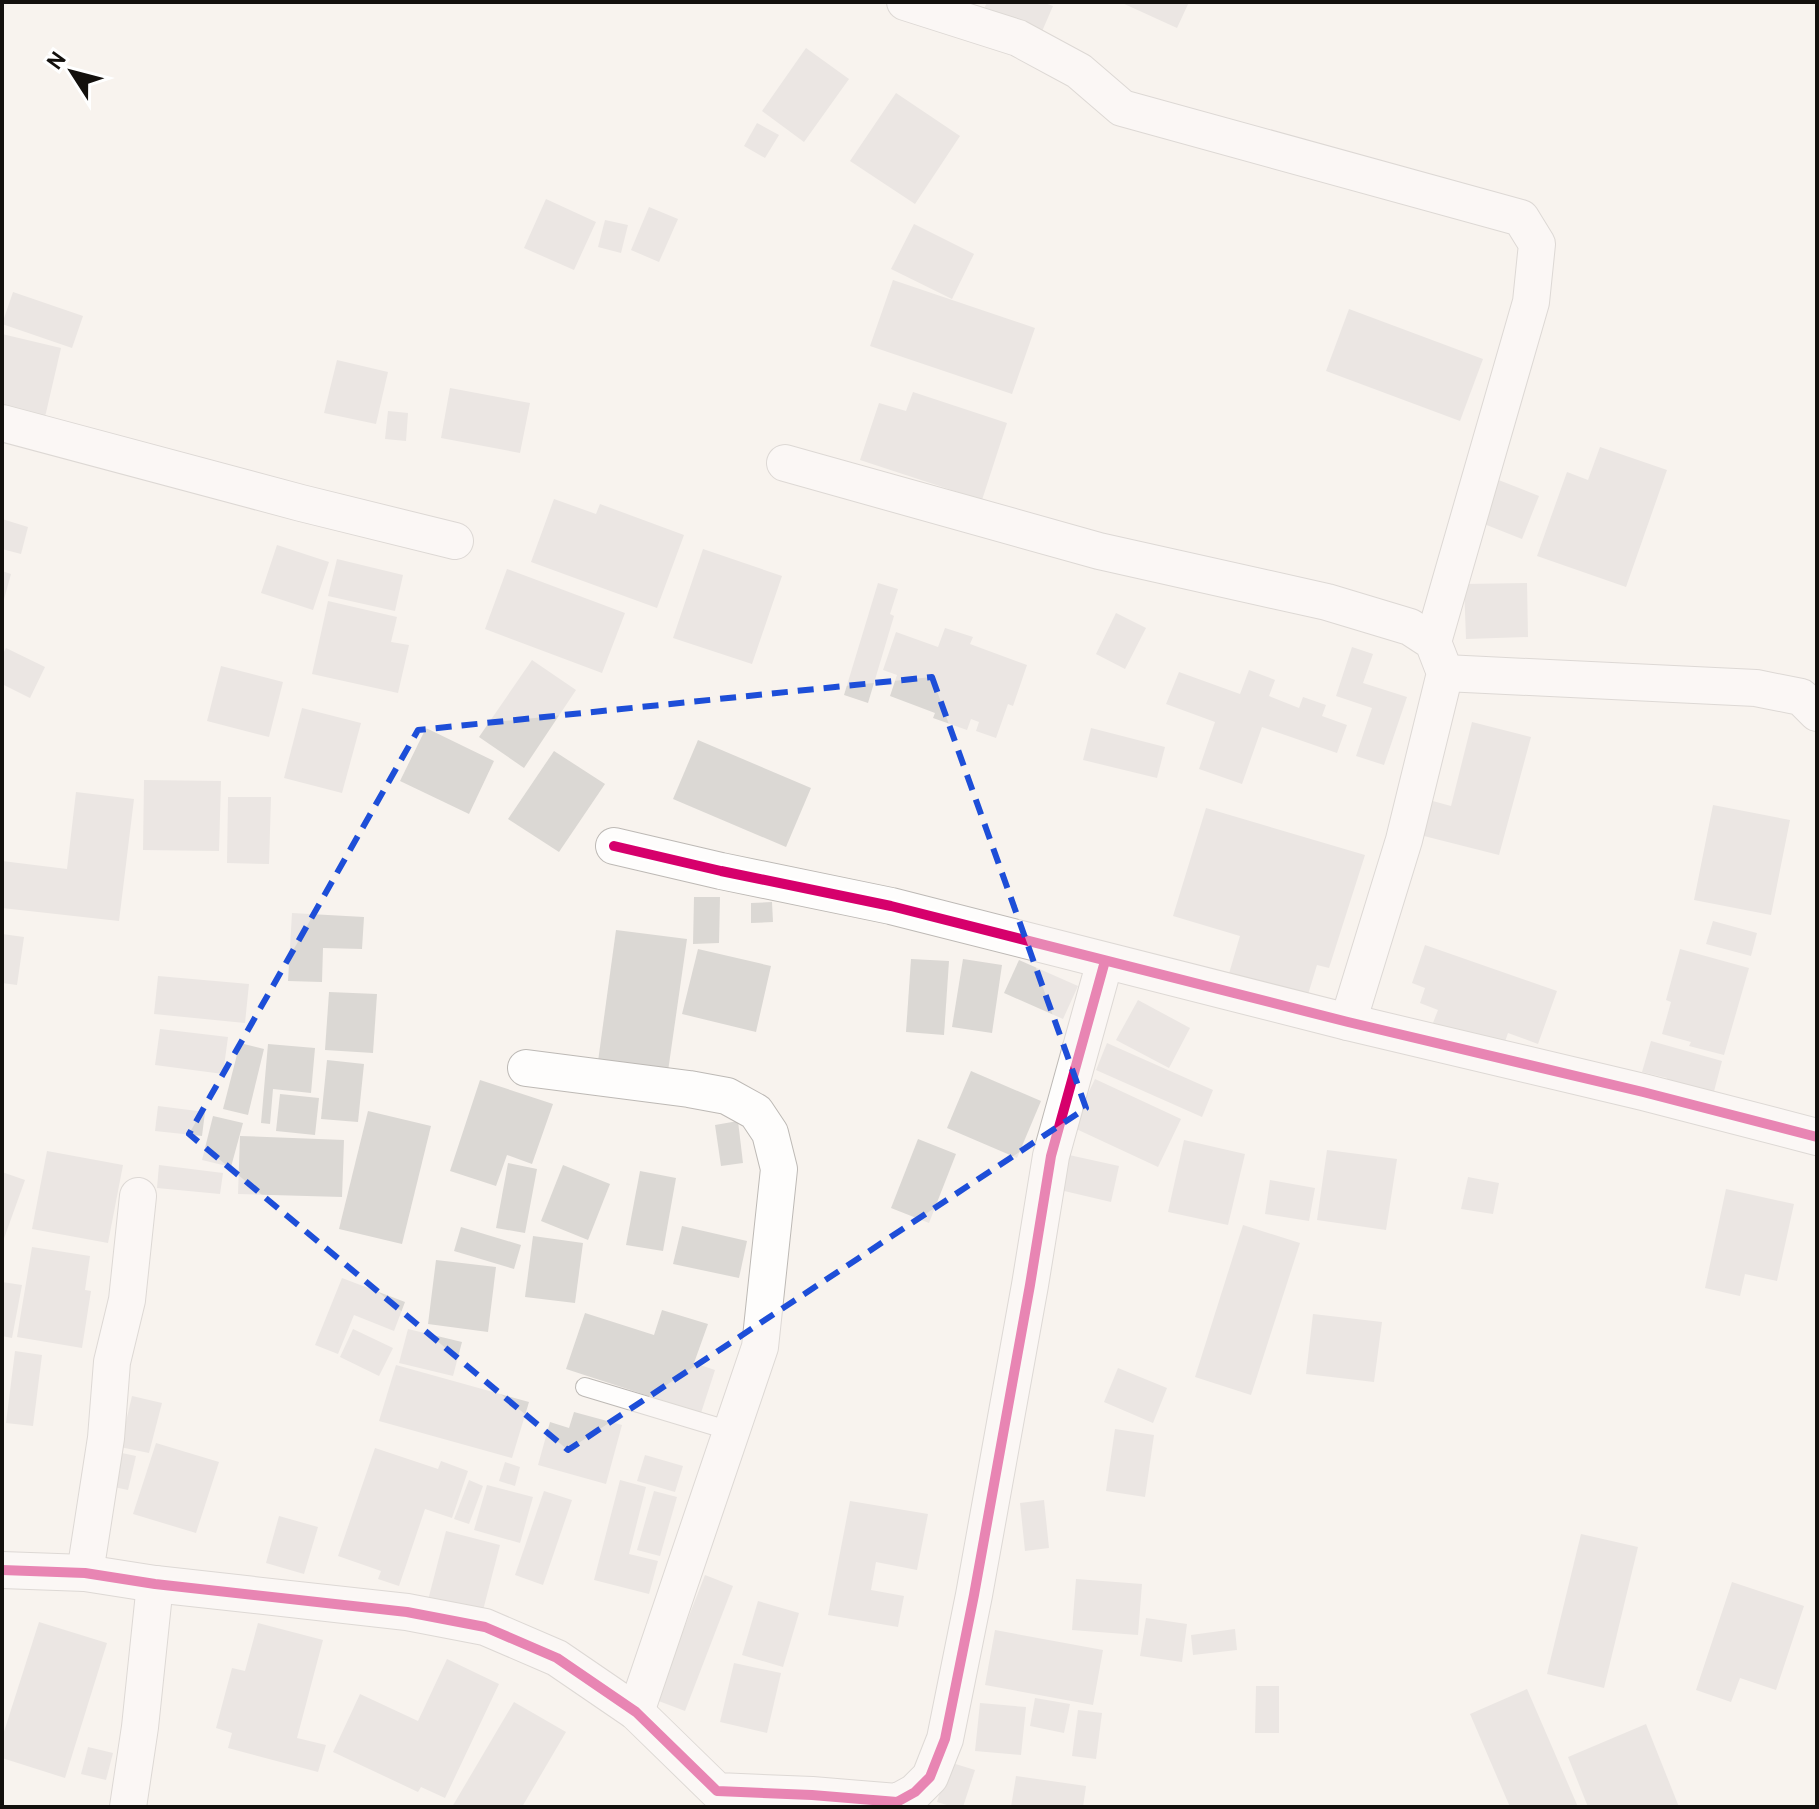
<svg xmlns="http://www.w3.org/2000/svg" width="1819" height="1809" viewBox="0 0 1819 1809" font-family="Overpass,sans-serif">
<rect width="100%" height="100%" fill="#f8f3ee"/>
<g fill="#dbd8d4">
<polygon points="987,2 1042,2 1053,6 1040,36 982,14"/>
<polygon points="1120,2 1189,2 1177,28"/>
<polygon points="806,48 849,79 804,142 762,111"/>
<polygon points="896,93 960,136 915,204 850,161"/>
<polygon points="757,123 779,135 765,158 744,146"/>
<polygon points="546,199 596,222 574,270 524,248"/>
<polygon points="649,207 678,219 659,262 631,250"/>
<polygon points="605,220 628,225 621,253 598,247"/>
<polygon points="914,224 974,254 952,299 891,269"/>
<polygon points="893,280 1035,328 1012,394 870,346"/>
<polygon points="13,292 83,316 72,348 2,324"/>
<polygon points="1349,309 1483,359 1460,421 1326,371"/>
<polygon points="2,334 61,348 45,417 2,408"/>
<polygon points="337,360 388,372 376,424 324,413"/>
<polygon points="450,388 530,403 520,453 441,438"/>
<polygon points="913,392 1007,423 982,500 860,460 879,403 906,411"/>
<polygon points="388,411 408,413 406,441 385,439"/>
<polygon points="1600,447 1667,470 1626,587 1537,556 1567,472 1588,480"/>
<polygon points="1496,479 1539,496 1522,539 1479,522"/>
<polygon points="554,499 596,514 600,504 684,535 657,608 531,562"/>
<polygon points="2,519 28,527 21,554 2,549"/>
<polygon points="277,545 329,562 313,610 261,593"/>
<polygon points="703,549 782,576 752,664 673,638"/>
<polygon points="337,559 403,575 395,611 328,596"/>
<polygon points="507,569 625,613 602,673 485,629"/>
<polygon points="2,571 11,574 3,603 2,603"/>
<polygon points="878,583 898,589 890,614 894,616 868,703 844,695"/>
<polygon points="1527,583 1528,637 1466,639 1464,584"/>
<polygon points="328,601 397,617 391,642 409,645 398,693 312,674"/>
<polygon points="1116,613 1146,628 1125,669 1096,654"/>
<polygon points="945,628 973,637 970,644 1027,665 1013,706 1008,704 996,738 976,731 979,722 971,719 967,730 933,718 935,713 890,696 897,675 883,670 896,632 938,647"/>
<polygon points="1352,647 1373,654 1363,683 1407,697 1384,765 1356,756 1372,708 1336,696"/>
<polygon points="6,648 45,667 30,698 2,684 2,656"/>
<polygon points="532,660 576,690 524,768 479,737"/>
<polygon points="221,666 283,682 269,737 207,721"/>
<polygon points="1249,670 1275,680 1269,696 1299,708 1303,697 1326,705 1322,716 1347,725 1337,753 1262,727 1242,784 1199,769 1215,722 1166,704 1179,672 1240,694"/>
<polygon points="302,708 361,723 342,793 284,778"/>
<polygon points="1472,722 1531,737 1499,855 1420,835 1429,800 1451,806"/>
<polygon points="426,728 494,761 469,814 400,781"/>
<polygon points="1091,728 1165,747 1157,778 1083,760"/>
<polygon points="698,740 811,788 786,847 673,799"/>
<polygon points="554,751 605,784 559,852 508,819"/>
<polygon points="144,780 221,781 219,851 143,850"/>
<polygon points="76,792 134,799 119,921 2,908 2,861 67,869"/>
<polygon points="228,797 271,797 269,864 227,863"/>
<polygon points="1713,805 1790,820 1771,915 1694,900"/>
<polygon points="1206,808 1365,855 1329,968 1317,965 1306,1001 1228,977 1240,936 1173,916"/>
<polygon points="694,897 720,897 719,943 693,944"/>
<polygon points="772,902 773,922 751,923 751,903"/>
<polygon points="292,913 364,917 362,949 323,948 322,982 288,981"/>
<polygon points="1713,921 1757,933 1751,956 1706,944"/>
<polygon points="616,930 687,939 666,1085 596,1076"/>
<polygon points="2,934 24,937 17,985 2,983"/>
<polygon points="1425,945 1557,991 1538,1044 1508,1033 1501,1053 1431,1028 1438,1010 1420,1003 1425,988 1412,983"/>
<polygon points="698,949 771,966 756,1032 682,1014"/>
<polygon points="1680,949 1749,968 1724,1055 1689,1046 1691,1042 1662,1034 1671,1002 1666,1000"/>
<polygon points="911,959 949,961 944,1035 906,1032"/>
<polygon points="963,959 1002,965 992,1033 952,1027"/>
<polygon points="1019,960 1078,986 1063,1019 1004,993"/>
<polygon points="158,976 249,984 245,1023 154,1014"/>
<polygon points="329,992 377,994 373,1053 325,1050"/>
<polygon points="1138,1000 1190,1028 1169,1068 1116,1040"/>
<polygon points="160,1029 228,1037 223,1074 155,1065"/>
<polygon points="1651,1041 1722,1061 1712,1099 1664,1086 1667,1078 1642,1072"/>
<polygon points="240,1043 264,1049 248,1115 223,1109"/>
<polygon points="1107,1043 1213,1090 1202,1117 1096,1070"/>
<polygon points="268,1044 315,1048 311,1093 273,1089 270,1124 261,1123"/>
<polygon points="327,1060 364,1064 358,1122 321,1119"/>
<polygon points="971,1071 1041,1101 1017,1158 947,1128"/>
<polygon points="1095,1079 1181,1119 1158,1167 1072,1127"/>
<polygon points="480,1080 553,1104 532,1164 507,1155 496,1186 450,1171"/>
<polygon points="280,1094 319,1098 315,1135 276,1131"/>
<polygon points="158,1106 205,1112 202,1136 155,1131"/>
<polygon points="368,1111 431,1126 402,1244 339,1229"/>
<polygon points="213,1116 243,1123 231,1167 202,1160"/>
<polygon points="738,1121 743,1163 721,1166 715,1125"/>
<polygon points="240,1136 344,1140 342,1197 238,1194"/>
<polygon points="918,1139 956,1154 929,1223 891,1208"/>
<polygon points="1184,1140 1245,1154 1228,1225 1168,1212"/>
<polygon points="1327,1150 1397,1159 1386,1230 1317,1220"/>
<polygon points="47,1151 123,1165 108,1243 32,1229"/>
<polygon points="1069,1155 1119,1166 1111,1202 1060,1190"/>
<polygon points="508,1163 537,1169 525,1233 496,1228"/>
<polygon points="159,1165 223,1173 220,1194 157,1188"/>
<polygon points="563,1165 610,1184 588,1240 541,1221"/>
<polygon points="640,1171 676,1178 663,1251 626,1245"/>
<polygon points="2,1172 25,1180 2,1244"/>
<polygon points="1468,1177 1499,1183 1493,1214 1461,1209"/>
<polygon points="1270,1180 1315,1188 1309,1221 1265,1214"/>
<polygon points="1726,1189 1794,1204 1777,1281 1745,1274 1740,1296 1705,1288"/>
<polygon points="1243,1225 1300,1243 1251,1395 1195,1377"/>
<polygon points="682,1226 747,1241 739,1278 673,1264"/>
<polygon points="461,1227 521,1245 514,1269 454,1251"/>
<polygon points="533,1236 583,1243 575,1303 525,1297"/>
<polygon points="32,1247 90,1256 85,1290 91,1291 82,1348 17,1337"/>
<polygon points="436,1260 496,1267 488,1332 428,1324"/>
<polygon points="342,1278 405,1302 394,1331 354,1315 338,1354 315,1345"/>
<polygon points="2,1282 22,1285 12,1338 2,1336"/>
<polygon points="662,1310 708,1324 694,1363 715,1370 701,1413 566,1369 585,1313 654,1335"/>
<polygon points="1313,1314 1382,1322 1374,1382 1306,1374"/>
<polygon points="353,1329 393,1348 379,1376 340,1357"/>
<polygon points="408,1329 462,1342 453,1376 399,1363"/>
<polygon points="15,1351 42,1355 33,1426 6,1423"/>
<polygon points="396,1365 529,1402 512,1458 379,1421"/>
<polygon points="1118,1368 1167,1388 1153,1423 1104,1402"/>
<polygon points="132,1396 162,1403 149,1453 120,1447"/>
<polygon points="574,1412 622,1425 606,1484 538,1465 550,1422 569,1428"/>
<polygon points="1115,1429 1154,1435 1145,1497 1106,1491"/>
<polygon points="156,1443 219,1462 196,1533 133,1514"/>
<polygon points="375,1448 438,1469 441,1461 468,1471 452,1518 425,1509 399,1586 378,1579 381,1571 338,1556"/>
<polygon points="117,1452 136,1456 128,1490 109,1486"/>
<polygon points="645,1455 683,1466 675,1492 637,1481"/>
<polygon points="505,1462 520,1467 515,1486 499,1481"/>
<polygon points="469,1480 483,1486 469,1524 454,1519"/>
<polygon points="620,1480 646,1487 629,1554 658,1561 649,1594 594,1580"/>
<polygon points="487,1485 533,1497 520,1543 474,1530"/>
<polygon points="544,1491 572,1500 543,1585 515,1575"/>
<polygon points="654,1491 677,1497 660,1556 637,1550"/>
<polygon points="1044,1500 1049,1548 1025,1551 1020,1503"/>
<polygon points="850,1501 928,1514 917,1570 876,1562 871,1590 904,1596 898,1627 828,1615"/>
<polygon points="279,1516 318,1527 304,1574 266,1563"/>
<polygon points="446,1531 500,1545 481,1618 427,1604"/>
<polygon points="1581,1534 1638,1547 1604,1688 1547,1674"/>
<polygon points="705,1575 733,1586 685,1711 656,1700"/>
<polygon points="1076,1579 1142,1584 1138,1635 1072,1630"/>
<polygon points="1732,1582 1804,1606 1776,1690 1740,1678 1731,1702 1696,1690"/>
<polygon points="758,1601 799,1613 783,1667 742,1655"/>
<polygon points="1146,1618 1187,1624 1182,1662 1140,1656"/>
<polygon points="39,1622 107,1643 65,1778 2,1758 2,1738"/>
<polygon points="258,1623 323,1640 297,1738 326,1745 318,1772 228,1748 232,1733 216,1728 232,1668 245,1671"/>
<polygon points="1235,1629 1237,1650 1193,1655 1191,1635"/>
<polygon points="995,1630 1103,1650 1093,1705 985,1685"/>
<polygon points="447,1659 499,1684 445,1798 421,1787 418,1792 333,1752 360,1694 418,1721"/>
<polygon points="734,1663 781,1673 767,1733 720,1722"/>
<polygon points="1256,1686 1279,1686 1279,1733 1255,1733"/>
<polygon points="1527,1689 1578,1807 1510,1807 1470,1714"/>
<polygon points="1035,1698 1070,1704 1064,1733 1030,1726"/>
<polygon points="514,1702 566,1732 522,1807 452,1807"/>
<polygon points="980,1703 1026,1707 1021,1755 975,1751"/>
<polygon points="1078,1710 1102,1713 1096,1759 1072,1756"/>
<polygon points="1646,1724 1679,1807 1588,1807 1568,1757"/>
<polygon points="88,1747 113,1753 106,1780 81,1774"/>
<polygon points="949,1762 975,1770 963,1807 953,1807 937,1802"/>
<polygon points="1016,1776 1086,1786 1083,1807 1011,1807"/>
</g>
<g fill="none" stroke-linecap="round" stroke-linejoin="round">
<defs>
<polyline id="service" points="585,1387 731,1431"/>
<g id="minor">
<polyline points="905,2 1018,38 1079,71 1122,108 1521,218 1537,244 1531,302 1433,642"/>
<polyline points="2,423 301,503 455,541"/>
<polyline points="785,463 1099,551 1327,602 1410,627 1433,642 1445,673 1404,840 1348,1022"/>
<polyline points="1445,673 1756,688 1801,697 1817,713"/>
<polyline points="614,846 721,871 891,906 1348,1022 1643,1092 1817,1137"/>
<polyline points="526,1068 689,1089 727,1096 756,1112 770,1133 779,1169 760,1347 636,1712"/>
<polyline points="2,1570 85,1573 155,1584 407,1612 485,1627 557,1658 636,1712 717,1791 812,1795 897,1802 915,1792 930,1777 945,1739 974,1595 1030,1285 1051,1156 1105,961"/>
<polyline points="85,1573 106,1438 112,1362 127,1300 138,1196"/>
<polyline points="128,1807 140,1727 155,1584"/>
</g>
</defs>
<use href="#service" stroke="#bdb9b5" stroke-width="20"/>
<use href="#minor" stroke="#bdb9b5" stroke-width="38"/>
<use href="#service" stroke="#fefdfc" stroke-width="18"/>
<use href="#minor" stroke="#fefdfc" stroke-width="36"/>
<defs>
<g id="cycleway">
<polyline points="614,846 721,871 891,906 1348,1022 1643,1092 1817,1137"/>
<polyline points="2,1570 85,1573 155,1584 407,1612 485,1627 557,1658 636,1712 717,1791 812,1795 897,1802 915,1792 930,1777 945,1739 974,1595 1030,1285 1051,1156 1105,961"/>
</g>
</defs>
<use href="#cycleway" stroke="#fff" stroke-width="15"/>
<use href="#cycleway" stroke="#d6006c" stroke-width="10"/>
</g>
<path d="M0 0H1819V1809H0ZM932 677 1086 1108 568 1450 189 1134 418 730Z" fill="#f8f3ee" fill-opacity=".55" fill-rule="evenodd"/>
<path fill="none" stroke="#1d4ed8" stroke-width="6" stroke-dasharray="16 10" stroke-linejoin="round" d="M932 677 1086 1108 568 1450 189 1134 418 730Z"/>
<rect width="1819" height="1809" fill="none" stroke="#13100d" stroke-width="8"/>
<g transform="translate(72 72) rotate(306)" stroke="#ffffff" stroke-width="6" paint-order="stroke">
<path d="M0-6L14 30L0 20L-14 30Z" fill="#13100d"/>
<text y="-12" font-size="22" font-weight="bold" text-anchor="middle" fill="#13100d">N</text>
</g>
</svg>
